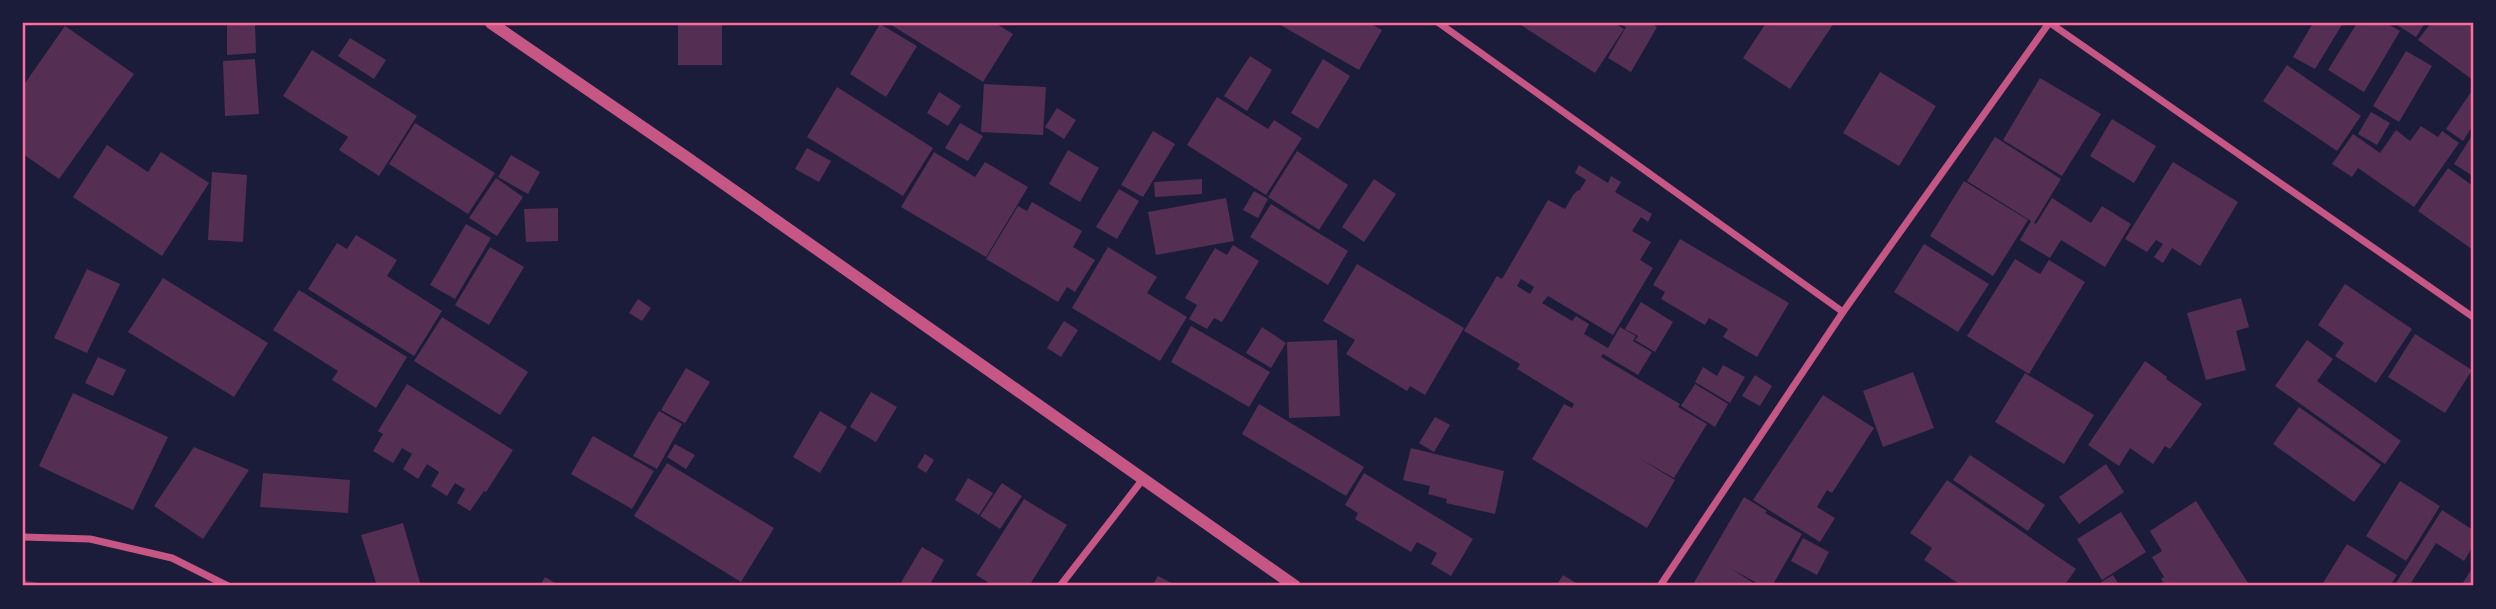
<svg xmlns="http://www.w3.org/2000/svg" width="2496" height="609" viewBox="0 0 2496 609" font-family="Lato,sans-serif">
<rect width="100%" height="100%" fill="#1b1b3a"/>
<g fill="#542f53" fill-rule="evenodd">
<polygon points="227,23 255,23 256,53 227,55"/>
<rect x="678" y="23" width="44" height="42"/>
<polygon points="888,23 995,23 1013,34 983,82"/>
<polygon points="1277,23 1369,23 1382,30 1359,70"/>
<polygon points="1518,23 1614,23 1624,29 1595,73"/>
<polygon points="1618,23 1650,23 1657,27 1631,72 1608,58 1626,27"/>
<polygon points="1766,23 1834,23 1790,89 1743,58"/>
<polygon points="2313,23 2343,23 2315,69 2293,57"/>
<polygon points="2357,23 2386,23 2400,31 2364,92 2328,70"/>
<polygon points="2394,23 2425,23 2416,37"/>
<polygon points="2431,23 2473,23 2473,80 2418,40"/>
<polygon points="880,24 917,46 886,97 850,74"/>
<polygon points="65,26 134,74 59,179 23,154 23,86"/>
<polygon points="350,38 386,60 374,79 338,56"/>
<polygon points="312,50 417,116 379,176 339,150 348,137 283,96"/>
<polygon points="2406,51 2432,66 2399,122 2373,106"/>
<polygon points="1250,56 1272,70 1247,111 1224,96"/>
<polygon points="255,59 259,114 225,116 223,61"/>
<polygon points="1323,59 1350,76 1318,129 1291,113"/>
<polygon points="2287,65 2361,116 2337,151 2263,101"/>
<polygon points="1880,72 1936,106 1899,166 1843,133"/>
<polygon points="2040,78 2101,114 2062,176 2003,140"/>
<polygon points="984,84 1046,87 1043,135 981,132"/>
<polygon points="837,87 933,148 903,196 807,137"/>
<polygon points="939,92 961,106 948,126 927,113"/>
<polygon points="2471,92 2473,94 2473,125 2463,141 2446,129"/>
<polygon points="1217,97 1268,129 1274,120 1302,138 1266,195 1187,145"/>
<polygon points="1057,108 1076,120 1064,139 1045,127"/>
<polygon points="2371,112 2390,123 2377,145 2358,134"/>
<polygon points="2112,119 2156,146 2134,183 2090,156"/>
<polygon points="415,123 495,173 468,214 389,164"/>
<polygon points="960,123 983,136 968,161 945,148"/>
<polygon points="2421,126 2438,137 2442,131 2459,143 2414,207 2358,168 2352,177 2332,164 2353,134 2380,153 2396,130 2410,141"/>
<polygon points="1153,131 1175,144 1143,197 1121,185"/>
<polygon points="2473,134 2473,176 2454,164"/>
<polygon points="1995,137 2061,179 2034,223 2036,224 2052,198 2091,223 2102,206 2131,224 2105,267 2061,240 2050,258 2020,240 2031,221 1967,181"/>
<polygon points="107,145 148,172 161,152 209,183 162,256 73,197"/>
<polygon points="807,148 831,161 819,182 795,169"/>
<polygon points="1068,150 1099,168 1080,202 1049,184"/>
<polygon points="1297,151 1348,185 1319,230 1268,197"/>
<polygon points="934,152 975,177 985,162 1028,187 986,257 901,207"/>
<polygon points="511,155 540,172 528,194 498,177"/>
<polygon points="2173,162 2238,202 2200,266 2172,248 2163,263 2154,257 2163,244 2156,240 2147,252 2125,239"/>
<path d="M1579 165 1608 183 1611 176 1621 182 1615 192 1652 214 1648 222 1641 217 1632 231 1651 242 1640 260 1653 268 1613 335 1548 296 1542 303 1572 321 1576 316 1589 324 1584 334 1608 348 1620 327 1636 336 1633 341 1652 352 1638 375 1603 354 1601 357 1680 404 1678 407 1707 424 1674 478 1637 457 1675 480 1647 528 1532 459 1564 404 1572 408 1574 404 1517 369 1520 364 1464 331 1497 276 1502 279 1548 200 1565 209 1573 195 1578 190 1579 191 1586 180 1575 173ZM1521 279 1534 287 1530 294 1517 286Z"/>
<polygon points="2448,168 2473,186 2473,250 2418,211"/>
<polygon points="212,172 247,175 243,242 208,240"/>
<polygon points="496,178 523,197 497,236 469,218"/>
<polygon points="1202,179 1202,194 1155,197 1154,182"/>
<polygon points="1374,179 1396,194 1364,242 1342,227"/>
<polygon points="1964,181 2028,220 1993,276 1930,236"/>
<polygon points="1119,189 1139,201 1117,239 1096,227"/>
<polygon points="1254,191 1268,199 1258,218 1243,210"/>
<polygon points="1226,198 1234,241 1156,255 1148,212"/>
<polygon points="1032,202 1082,231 1073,247 1095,260 1075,292 1067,287 1058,302 986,259 1018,206 1027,211"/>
<polygon points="1271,204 1348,251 1328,285 1250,237"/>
<polygon points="558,208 558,241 526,242 524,209"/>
<polygon points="466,224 491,238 455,299 430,285"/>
<polygon points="356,235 397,260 387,276 442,311 414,356 308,289 337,243 347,249"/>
<polygon points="1680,239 1789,303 1757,357 1723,337 1728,329 1709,318 1705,325 1661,299 1665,292 1653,285"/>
<polygon points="1924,244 1989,284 1958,332 1894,292"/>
<polygon points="1233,245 1259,261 1222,322 1214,318 1207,329 1189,319 1197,305 1185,298 1215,248 1227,255"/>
<polygon points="490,247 524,267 489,325 455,305"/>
<polygon points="1108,247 1157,277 1147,293 1187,317 1160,361 1072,308"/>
<polygon points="2015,259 2040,274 2049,260 2085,282 2029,374 1967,336"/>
<polygon points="1357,264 1464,328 1425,395 1410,386 1407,391 1346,354 1355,340 1323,321"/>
<polygon points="87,269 120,284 87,353 54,338"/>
<polygon points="163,278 268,343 234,397 128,332"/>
<polygon points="2345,284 2412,329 2376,383 2335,356 2344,343 2318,325"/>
<polygon points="299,290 407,357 376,408 332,380 338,371 273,330"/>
<polygon points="2241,298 2249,327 2236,331 2246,370 2206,380 2187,313"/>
<polygon points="638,299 651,308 642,321 629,313"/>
<polygon points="1641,302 1673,322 1655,352 1635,340 1638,336 1625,329"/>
<polygon points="442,317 528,372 500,415 414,361"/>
<polygon points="1064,321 1078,330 1061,357 1047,348"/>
<polygon points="1191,326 1270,372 1249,407 1171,362"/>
<polygon points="1262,327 1286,343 1271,368 1246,353"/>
<polygon points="2415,334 2472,370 2445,413 2388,377"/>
<polygon points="1337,340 1340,416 1289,418 1287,342"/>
<polygon points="2307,340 2333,359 2317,381 2401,441 2385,464 2275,386"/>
<polygon points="98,357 126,370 113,396 85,383"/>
<polygon points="2145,361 2167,377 2166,379 2202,404 2170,449 2165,446 2153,464 2130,448 2119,466 2088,445"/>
<polygon points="1723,365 1745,377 1730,403 1695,382 1703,367 1717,376"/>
<polygon points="686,368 710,382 685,423 661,410"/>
<polygon points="1913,372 1934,428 1883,447 1863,391"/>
<polygon points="2025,373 2094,415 2064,464 1995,422"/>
<polygon points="1755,375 1772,386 1760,406 1742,396"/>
<polygon points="407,384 513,450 486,492 484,491 470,511 457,503 465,489 455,483 447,496 431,486 439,472 427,464 418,479 403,469 412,454 402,448 393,463 373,451 383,434 378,431"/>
<polygon points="1695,384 1728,404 1715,427 1681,406"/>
<polygon points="871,392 897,407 876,442 850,427"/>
<polygon points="73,393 168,437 133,510 39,466"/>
<polygon points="1823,395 1874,428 1832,493 1827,490 1817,507 1835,518 1820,542 1753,500"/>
<polygon points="1259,404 1364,467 1346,496 1242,434"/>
<polygon points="2299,407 2381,465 2354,502 2273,444"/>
<polygon points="659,411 682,424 657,469 633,456"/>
<polygon points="820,411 847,427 820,473 793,457"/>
<polygon points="1435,417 1450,425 1434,452 1419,443"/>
<polygon points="593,436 654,471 632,509 571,474"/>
<polygon points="675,444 695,455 686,469 667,457"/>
<polygon points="194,447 249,470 203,539 154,506"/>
<polygon points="1411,448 1504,471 1495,514 1446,503 1447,499 1428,494 1430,486 1403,480"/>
<polygon points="925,454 934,460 926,473 917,467"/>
<polygon points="1970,455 2045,505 2028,531 1953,480"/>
<polygon points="667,463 774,528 741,582 634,516"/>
<polygon points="2106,464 2124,492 2079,524 2059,497"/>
<polygon points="263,473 350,480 348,513 260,507"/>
<polygon points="1364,473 1473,539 1451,576 1431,564 1437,553 1417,542 1411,552 1355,519 1358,513 1345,505"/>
<polygon points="968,478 993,493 979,515 955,500"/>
<polygon points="1947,480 2076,569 2064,586 1962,586 1924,560 1932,548 1910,533"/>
<polygon points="2400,481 2440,506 2406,561 2366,536"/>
<polygon points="1002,483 1022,496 1000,529 980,516"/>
<polygon points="1744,497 1767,511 1765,513 1802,534 1772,586 1762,586 1730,568 1758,586 1692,586"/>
<polygon points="1024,499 1067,525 1029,586 994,586 976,575"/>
<polygon points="2196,501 2250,586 2165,586 2161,579 2164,577 2152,557 2162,551 2150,531"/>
<polygon points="2442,510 2473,530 2473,546 2464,561 2436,543 2409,586 2394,586"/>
<polygon points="2121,512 2146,552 2102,580 2077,539"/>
<polygon points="403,523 421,586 377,586 361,535"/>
<polygon points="1803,538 1829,552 1817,575 1791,561"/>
<polygon points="2347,544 2397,575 2390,586 2328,586 2323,583"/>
<polygon points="922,547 944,560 929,586 899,586"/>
<polygon points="2473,567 2473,586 2461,586"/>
<polygon points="1563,575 1581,586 1556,586"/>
<polygon points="2113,575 2120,586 2096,586 2103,581"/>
<polygon points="1158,576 1177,586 1152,586"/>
<polygon points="545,577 560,586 540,586"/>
<polygon points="23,580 48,585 47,586 23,586"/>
</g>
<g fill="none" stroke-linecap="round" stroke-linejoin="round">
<g stroke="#c65784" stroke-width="7">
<polyline points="1439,23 1843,312"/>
<polyline points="2050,23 2473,317"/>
<polyline points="23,537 90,539 172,558 228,586"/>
<polyline points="1060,586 1143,479"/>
<polyline points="1660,586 1843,312 2049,23"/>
</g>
<polyline stroke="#c65784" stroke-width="12" points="491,23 686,157 1295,586"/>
</g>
<rect width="2496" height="609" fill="none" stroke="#1b1b3a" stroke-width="49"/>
<rect x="24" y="24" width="2448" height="560" fill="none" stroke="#ff6b9d" stroke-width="2.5"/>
</svg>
